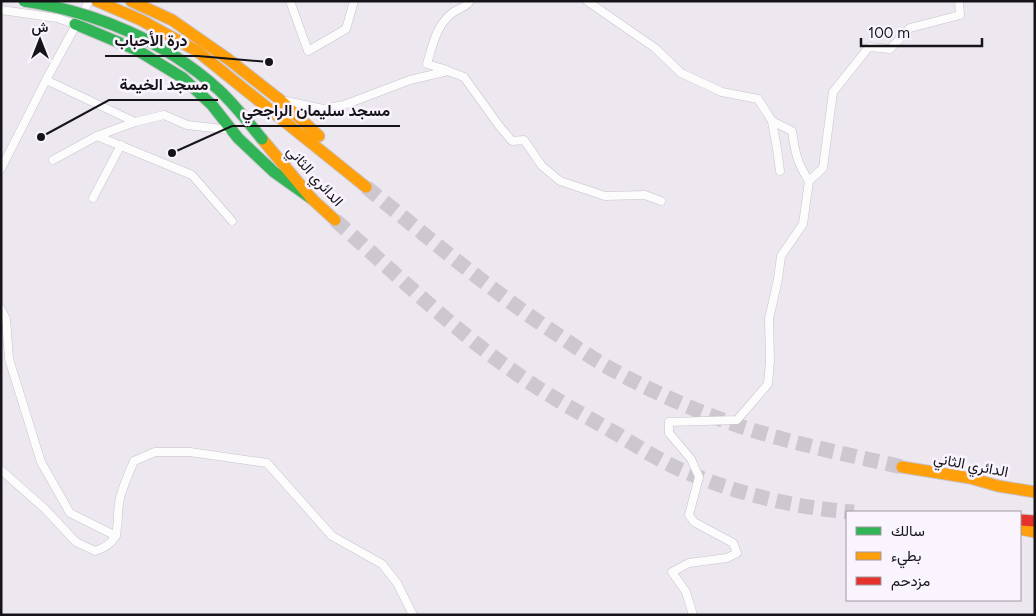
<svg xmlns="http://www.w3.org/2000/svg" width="1036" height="616" viewBox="0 0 1036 616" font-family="Figtree,Vazirmatn,sans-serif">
<rect width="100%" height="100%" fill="#ede8f0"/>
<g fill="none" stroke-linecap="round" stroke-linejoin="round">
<g stroke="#cdc8d0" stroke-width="15" stroke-dasharray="15 8" stroke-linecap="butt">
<path d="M366 187C430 239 492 292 561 337 573 345 586 354 599 362 635 383 673 401 712 416 773 440 837 452 902 467"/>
<path d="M335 220C393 271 450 327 513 371 546 395 582 414 617 434 637 446 657 459 679 469 734 493 794 508 854 512"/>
</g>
<defs>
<g id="street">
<polyline points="290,1 308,51 346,29 354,1"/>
<path d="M587 1 655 48 681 73 722 92 758 99 772 121 792 131C795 152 797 163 809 181L803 224 781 256 778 279 769 319 770 361 768 384 737 420 669 422V433L691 459 699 477 689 515 694 522 733 543 737 553 727 558 689 563 672 572 686 592 693 615"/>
<polyline points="1,10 57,18 75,24"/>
<path d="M447 70 427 64C432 47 436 26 451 14 457 8 465 9 470 1"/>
<polyline points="46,80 135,122"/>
<polyline points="286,101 323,109 344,105 410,80 448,71 464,77 500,127 512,141 524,140 542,166 560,181 605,196 645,195 661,201"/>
<polyline points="772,121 777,149 780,171"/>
<polyline points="97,136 192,175 232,221"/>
<polyline points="53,160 97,136 135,122 164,115 187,125 231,130"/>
<polyline points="1,169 46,80 89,1"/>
<polyline points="809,181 823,168 833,92 869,47 890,49 910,28 960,15 959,1"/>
<polyline points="93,198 121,145"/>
<polyline points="1,309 6,319 9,359 41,462 70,513 116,536"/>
<path d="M1 470 45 509 76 542 95 551C126 541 114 523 120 498 123 486 129 473 134 461L155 452H190L267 463 332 536 382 564 397 583 413 615"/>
</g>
<polyline id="fast" points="75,24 137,50 183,78 212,105 238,138 274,172 312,199"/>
<g id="slow">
<polyline points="97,1 141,20 197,51 366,187"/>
<polyline points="131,1 172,20 228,59 279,99"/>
<polyline points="279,99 319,136"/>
<polyline points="262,139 312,199 335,220"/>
<polyline points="902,467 970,478 998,486 1035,492"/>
<polyline points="1020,529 1035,532"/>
</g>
<polyline id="jam" points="1020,520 1035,521"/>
</defs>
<use href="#street" stroke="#c7c3c9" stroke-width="9"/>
<use href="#fast" stroke="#c7c3c9" stroke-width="13"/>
<use href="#slow" stroke="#c7c3c9" stroke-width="13"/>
<use href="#jam" stroke="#c7c3c9" stroke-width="13"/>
<use href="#street" stroke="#fcfcfd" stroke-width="8"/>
<use href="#fast" stroke="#30b455" stroke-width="11"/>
<use href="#slow" stroke="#ff9f0a" stroke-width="11"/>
<use href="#jam" stroke="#e5322d" stroke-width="11"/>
<defs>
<path id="fast-bridge" d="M24 1C96 12 165 41 219 90 235 105 248 122 262 139"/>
</defs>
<use href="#fast-bridge" stroke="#c7c3c9" stroke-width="13" stroke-linecap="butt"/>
<use href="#fast-bridge" stroke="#30b455" stroke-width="11"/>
</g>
<g text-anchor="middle" stroke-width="5" stroke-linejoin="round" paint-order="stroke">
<g font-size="15" fill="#171419" stroke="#f9f4fd">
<text transform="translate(315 176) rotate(48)" y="5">الدائري الثاني</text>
<text transform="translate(971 465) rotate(11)" y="5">الدائري الثاني</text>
</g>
</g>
<path fill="none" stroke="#171419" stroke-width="2" d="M269 62L198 56H105M41 137L109 100H218M172 153L232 126H400"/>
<g fill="#171419" stroke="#f9f4fd" stroke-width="2">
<circle cx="269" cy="62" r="5"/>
<circle cx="41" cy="137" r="5"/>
<circle cx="172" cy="153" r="5"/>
</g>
<g font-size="16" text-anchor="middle" font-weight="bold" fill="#171419" stroke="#f9f4fd" stroke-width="5" stroke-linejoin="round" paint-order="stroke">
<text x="151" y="46">درة الأحباب</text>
<text x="164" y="90">مسجد الخيمة</text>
<text x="316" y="116">مسجد سليمان الراجحي</text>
</g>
<rect width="1036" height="616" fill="none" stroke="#171419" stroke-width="5"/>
<rect x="846" y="511" width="175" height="90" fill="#f9f4fd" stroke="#9f9aa2"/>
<rect x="856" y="527" width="25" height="8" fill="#30b455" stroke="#9f9aa2"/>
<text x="891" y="536" font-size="15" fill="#171419">سالك</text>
<rect x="856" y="552" width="25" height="8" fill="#ff9f0a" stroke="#9f9aa2"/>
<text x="891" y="561" font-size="15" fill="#171419">بطيء</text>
<rect x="856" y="577" width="25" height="8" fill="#e5322d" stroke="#9f9aa2"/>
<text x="891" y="586" font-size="15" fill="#171419">مزدحم</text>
<g transform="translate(40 40)" stroke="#f9f4fd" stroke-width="4" paint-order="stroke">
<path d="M0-4L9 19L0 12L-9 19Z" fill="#171419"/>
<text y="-8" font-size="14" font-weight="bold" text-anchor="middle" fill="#171419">ش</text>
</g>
<path d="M861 38v8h121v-8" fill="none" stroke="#171419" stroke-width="2.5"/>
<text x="868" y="38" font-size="15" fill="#171419" stroke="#f9f4fd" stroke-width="4" paint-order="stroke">100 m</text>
</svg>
